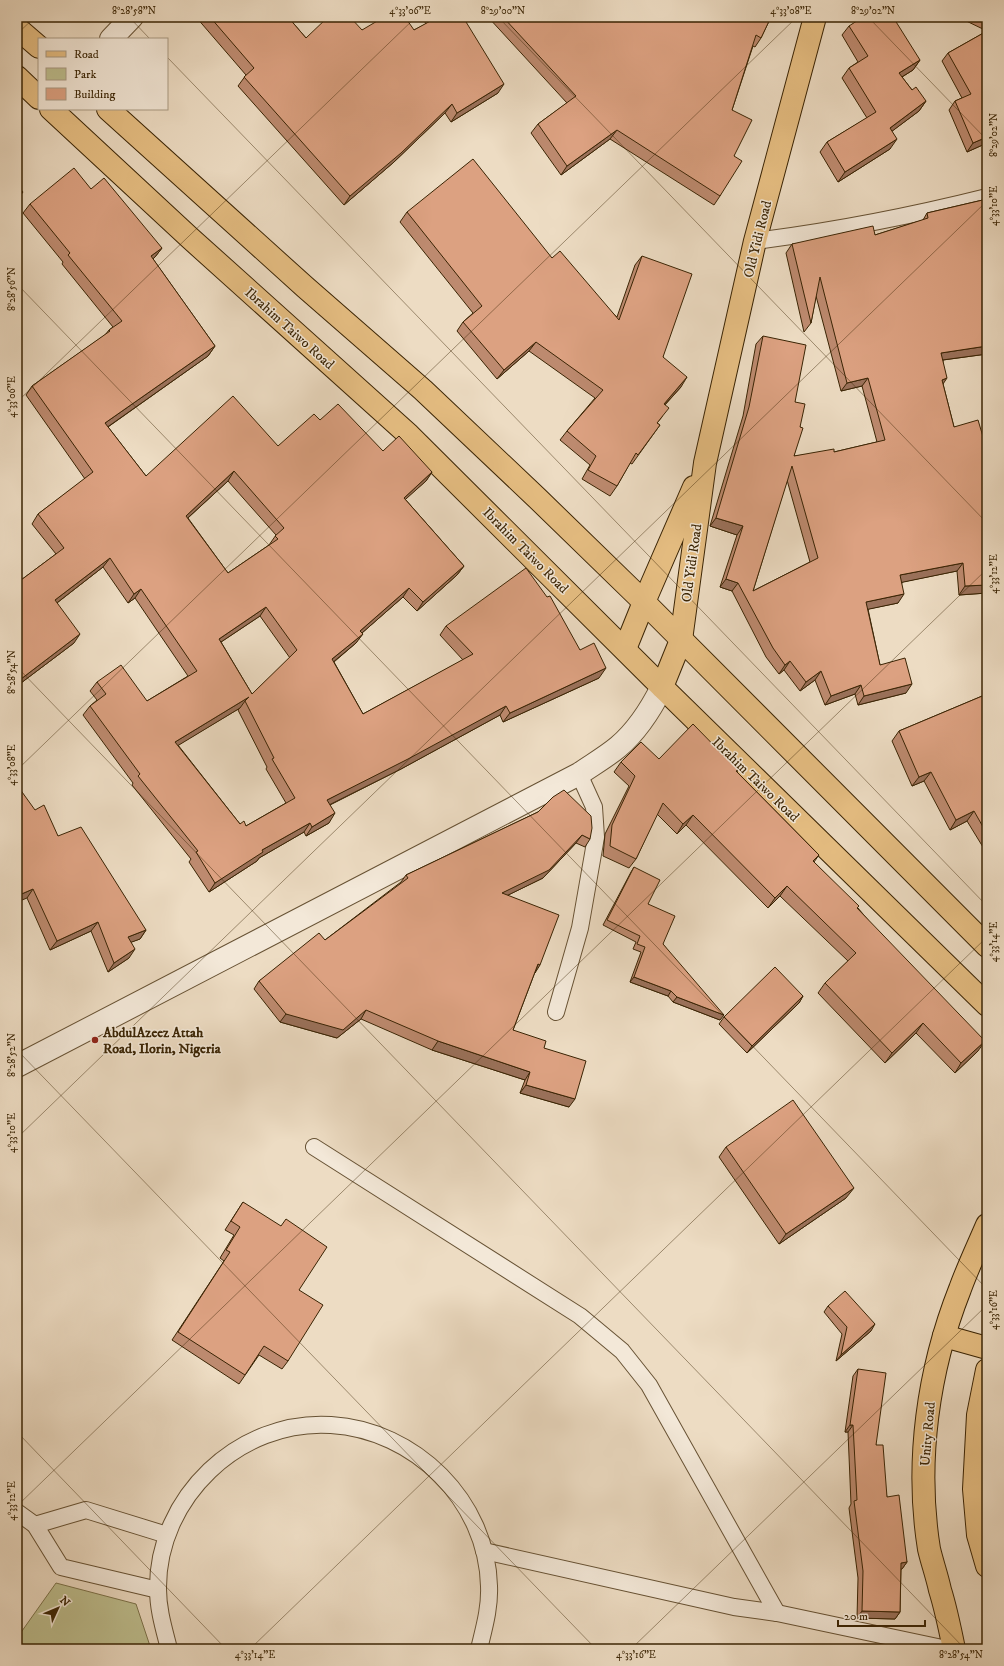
<svg xmlns="http://www.w3.org/2000/svg" width="1004" height="1666" viewBox="0 0 1004 1666" font-family="'IM FELL DW Pica',serif">
<rect width="100%" height="100%" fill="#eddcc3"/>
<filter id="stains"><feTurbulence type="fractalNoise" baseFrequency=".005" numOctaves="4"/><feColorMatrix values="0 0 0 0 .2 0 0 0 0 .09 0 0 0 0 .02 0 0 0 .5 -.17"/></filter>
<radialGradient id="worn" r=".72"><stop offset=".6" stop-color="#630" stop-opacity="0"/><stop offset="1" stop-color="#630" stop-opacity=".3"/></radialGradient>
<polygon fill="#bebf8f" stroke="#7c724a" points="56,1583 136,1604 151,1649 17,1649 17,1638"/>
<g fill="none" stroke-linecap="round" stroke-linejoin="round">
<defs>
<g id="service">
<path d="M755 241C834 231 911 216 987 197"/>
<polyline points="556,1012 580,928 596,837 594,807 579,774"/>
<polyline points="314,1147 580,1316 622,1351 649,1385 777,1613"/>
<polyline points="17,1512 35,1525 61,1567 158,1590"/>
<polyline points="35,1525 86,1510 167,1535"/>
<polyline points="484,1551 734,1607 777,1613 947,1649"/>
<path d="M169 1649C164 1629 158 1610 158 1589 157 1498 239 1419 331 1425 415 1430 487 1501 489 1586 490 1608 484 1628 479 1649"/>
</g>
<g id="minor">
<polyline points="111,39 132,17"/>
<path d="M17 1066 579 774C592 765 606 757 618 747 637 731 651 709 662 687"/>
</g>
<g id="primary">
<polyline points="17,28 39,47"/>
<polyline points="17,77 39,98"/>
<polyline points="51,109 190,238 409,435 662,687 987,1005"/>
<polyline points="108,109 305,287 423,390 537,498 644,602 987,946"/>
<polyline points="625,649 644,602 694,487"/>
<polyline points="662,687 681,640 705,463 755,241 815,17"/>
<polyline points="944,1336 987,1348"/>
<polyline points="987,1370 978,1415 974,1489 978,1535 987,1566"/>
<path d="M954 1649C950 1629 946 1609 940 1590 937 1576 932 1562 929 1549 915 1462 928 1370 960 1289 968 1267 978 1246 987 1225"/>
</g>
</defs>
<use href="#service" stroke="#675234" stroke-width="18"/>
<use href="#minor" stroke="#675234" stroke-width="24"/>
<use href="#primary" stroke="#3a2404" stroke-width="24"/>
<use href="#service" stroke="#f3e8d8" stroke-width="16"/>
<use href="#minor" stroke="#f3e8d8" stroke-width="22"/>
<use href="#primary" stroke="#e6be82" stroke-width="22"/>
</g>
<g fill="#bd8a6f" stroke="#3a2404" fill-rule="evenodd">
<polygon points="196,17 288,17 306,38 362,30 414,30 426,24 422,17 463,17 498,93 451,122 445,113 394,162 344,205 238,86 246,75"/>
<polygon points="488,17 771,17 761,38 755,47 753,46 732,110 734,156 720,196 714,205 610,139 561,175 531,133 538,124 567,103"/>
<polygon points="958,17 987,17 987,143 967,152 949,110 955,101 962,98 942,61 948,53 987,31"/>
<polygon points="849,26 920,60 913,70 902,77 912,90 926,101 919,111 892,131 890,149 838,182 820,152 827,142 867,118 842,78 849,68 858,62 842,35"/>
<path d="M91 189 162 248 155 257 153 259 215 346 208 356 108 427 146 476 278 446 320 420 383 451 432 472 426 481 405 499 464 566 457 575 417 611 403 597 362 633 356 643 334 662 363 714 463 660 440 635 446 626 580 650 599 678 503 722 500 715 401 769 330 805 329 823 306 836 304 832 259 858 257 861 209 892 189 862 191 859 132 785 133 783 83 715 90 706 97 700 90 691 97 682 147 701 188 676 135 598 128 603 103 567 57 603 74 643 17 686V583L56 554 32 524 38 514 85 479 26 395 32 386 105 335 109 330 113 327 62 264 63 262 23 213 30 204ZM228 481 276 535 269 545 228 573 188 518ZM260 616 290 658 252 694 221 642ZM240 708 238 710 267 767 266 769 286 803 246 826 240 824 178 745Z"/>
<path d="M987 199V354L943 360V384L954 427 987 450V593L959 595 957 571 902 582 898 603 868 609 880 665 906 693 858 705 855 694 825 705 815 680 800 691 784 670 779 674 766 657 732 591 720 587 737 535 710 526 743 416 756 344 763 336 795 402 800 427 794 456 834 452 877 442 862 386 841 391 816 296 811 323 804 332 786 253 792 244 875 235 923 220 927 213ZM787 480 810 562 753 591Z"/>
<polygon points="407,212 552,258 617,317 635,265 642,256 663,357 681,387 665,405 662,417 657,423 660,425 632,464 630,463 617,486 610,496 582,479 590,465 560,440 567,431 595,398 529,351 497,379 457,331 463,322 473,313 400,222"/>
<polygon points="987,694 987,852 986,852 967,821 950,830 924,781 912,786 892,741 899,731"/>
<polygon points="659,759 738,770 737,772 819,855 814,862 858,908 978,1051 955,1073 916,1033 885,1063 818,993 825,983 848,961 780,896 768,908 686,825 677,834 657,814 636,859 629,868 603,856 605,834 629,786 614,772 621,762"/>
<polygon points="35,810 58,836 146,930 140,939 131,942 129,958 108,972 91,931 50,950 27,898"/>
<polygon points="538,812 590,839 585,847 576,843 543,878 508,895 535,972 513,1030 544,1048 569,1107 520,1093 525,1080 432,1050 361,1019 337,1038 280,1022 254,989 259,981 325,940 401,882 406,875"/>
<polygon points="634,867 663,944 720,1020 673,1002 668,996 630,982 641,952 633,949 636,942 603,925 631,872"/>
<polygon points="803,996 799,1003 747,1053 719,1024 724,1017"/>
<polygon points="726,1147 846,1198 779,1244 719,1157"/>
<polygon points="243,1202 299,1290 288,1361 282,1369 259,1355 239,1384 172,1340 224,1261 220,1258 234,1235 225,1230"/>
<polygon points="828,1306 871,1331 836,1361 842,1334 824,1312"/>
<polygon points="858,1369 876,1445 887,1497 907,1562 902,1569 901,1569 900,1612 895,1619 857,1618 858,1578 849,1508 851,1504 848,1432 845,1432 853,1376"/>
</g>
<g fill="#9a715a" stroke="#3a2404">
<polygon points="920,60 913,70 892,83 899,73"/>
<polygon points="504,84 498,93 451,122 457,113"/>
<polygon points="926,101 919,111 883,138 890,128"/>
<polygon points="452,104 445,113 394,162 344,205 350,196"/>
<polygon points="617,130 610,139 561,175 567,166"/>
<polygon points="987,137 987,143 967,152 973,143"/>
<polygon points="897,139 890,149 838,182 845,172"/>
<polygon points="23,192 17,200 17,197"/>
<polygon points="162,248 155,257 145,266 151,256"/>
<polygon points="536,342 529,351 497,379 504,370"/>
<polygon points="215,346 208,356 99,433 105,423"/>
<polygon points="987,346 987,354 935,361 941,353"/>
<polygon points="687,377 681,387 657,413 664,404"/>
<polygon points="868,378 862,386 841,391 847,383"/>
<polygon points="947,378 941,387 942,380"/>
<polygon points="234,471 228,481 180,525 186,516"/>
<polygon points="432,472 426,481 397,507 404,498"/>
<polygon points="716,518 743,526 737,535 710,526"/>
<polygon points="110,558 103,567 49,609 55,600"/>
<polygon points="963,563 957,571 894,584 900,575"/>
<polygon points="464,566 457,575 417,611 423,602"/>
<polygon points="726,579 738,583 732,591 720,587"/>
<polygon points="987,585 987,593 959,595 965,586"/>
<polygon points="409,588 403,597 354,640 360,631"/>
<polygon points="141,589 135,598 128,603 134,594"/>
<polygon points="904,594 898,603 860,611 866,602"/>
<polygon points="266,607 260,616 212,648 219,639"/>
<polygon points="80,634 74,643 17,686 17,682"/>
<polygon points="363,634 356,643 326,668 332,659"/>
<polygon points="790,661 784,670 779,674 785,665"/>
<polygon points="606,668 599,678 503,722 510,713"/>
<polygon points="821,671 815,680 800,691 806,682"/>
<polygon points="912,684 906,693 858,705 864,696"/>
<polygon points="861,685 855,694 825,705 831,696"/>
<polygon points="249,697 245,701 240,708 169,751 175,742"/>
<polygon points="506,706 500,715 401,769 321,809 327,800"/>
<polygon points="931,772 924,781 912,786 919,777"/>
<polygon points="974,811 967,821 950,830 956,820"/>
<polygon points="335,813 329,823 306,836 312,827"/>
<polygon points="693,815 686,825 677,834 683,824"/>
<polygon points="310,823 304,832 259,858 257,861 209,892 215,883 262,850"/>
<polygon points="582,835 576,843 543,878 496,901 502,893"/>
<polygon points="787,886 780,896 768,908 775,898"/>
<polygon points="33,889 27,898 17,902 17,896"/>
<polygon points="98,922 91,931 50,950 57,941"/>
<polygon points="146,930 140,939 121,946 128,937"/>
<polygon points="135,949 129,958 108,972 114,963"/>
<polygon points="538,964 540,965 535,973"/>
<polygon points="634,977 671,991 668,996 630,982"/>
<polygon points="803,996 799,1003 747,1053 752,1046"/>
<polygon points="677,997 724,1015 720,1020 673,1002"/>
<polygon points="366,1010 361,1019 337,1038 280,1022 286,1014"/>
<polygon points="923,1023 916,1033 885,1063 892,1053"/>
<polygon points="438,1041 530,1072 525,1080 432,1050"/>
<polygon points="985,1041 978,1051 955,1073 961,1063"/>
<polygon points="526,1085 575,1099 569,1107 520,1093"/>
<polygon points="854,1188 846,1198 779,1244 786,1234"/>
<polygon points="875,1324 871,1331 836,1361 841,1355"/>
<polygon points="850,1425 853,1425 848,1432 845,1432"/>
<polygon points="907,1562 902,1569 896,1570 901,1563"/>
<polygon points="862,1611 900,1612 895,1619 857,1618"/>
</g>
<g fill="#dca181" stroke="#3a2404" fill-rule="evenodd">
<polygon points="210,17 288,17 306,38 328,17 350,17 362,30 384,17 405,17 414,30 434,19 433,17 463,17 504,84 457,113 452,104 401,153 350,196 244,77 254,68"/>
<polygon points="503,17 771,17 761,38 756,35 732,110 752,120 734,156 742,161 720,196 617,130 567,166 538,124 576,96"/>
<polygon points="863,17 893,17 920,60 899,73 912,90 916,87 926,101 890,128 897,139 845,172 827,142 876,112 849,68 868,56 849,26"/>
<polygon points="982,17 987,17 987,20"/>
<polygon points="987,31 987,137 973,143 955,101 971,94 948,53"/>
<polygon points="473,159 552,258 560,251 619,320 642,256 692,274 663,357 687,377 664,404 669,408 657,423 660,425 638,455 636,453 617,486 588,470 596,456 567,431 603,390 536,342 504,370 463,322 482,306 407,212"/>
<path d="M74 168 91 189 104 178 162 248 151 256 215 346 105 423 146 476 233 396 278 446 314 414 320 420 338 404 383 451 399 436 432 472 404 498 464 566 423 602 409 588 360 631 363 634 332 659 363 714 473 654 446 626 526 568 547 597 550 596 580 650 594 643 606 668 510 713 506 706 408 759 327 800 335 813 312 827 310 823 262 850 263 852 215 883 196 852 198 851 138 776 140 774 90 706 106 694 97 682 121 665 147 701 197 671 141 589 134 594 110 558 55 600 80 634 17 682V583L64 548 38 514 93 472 32 386 110 331 109 330 122 321 68 255 70 253 30 204ZM234 471 284 528 275 536 278 539 228 573 186 516ZM266 607 297 650 252 694 219 639ZM249 697 245 701 274 758 272 759 295 798 246 826 244 821 240 824 175 742Z"/>
<polygon points="17,185 23,192 17,197"/>
<path d="M987 199V346L941 353 947 378 942 380 954 427 978 420 987 450V585L965 586 963 563 900 575 904 594 866 602 880 665 905 658 912 684 864 696 861 685 831 696 821 671 806 682 790 661 785 665 773 648 738 583 726 579 743 526 716 518 749 407 763 336 806 345 795 402 805 404 800 427 803 428 794 456 834 449V452L885 440 868 378 847 383 820 277 811 323 792 244 873 226 875 235 928 218 927 213ZM792 466 818 558 753 591Z"/>
<polygon points="987,694 987,834 974,811 956,820 931,772 919,777 899,731"/>
<polygon points="693,724 738,770 736,771 819,855 813,861 859,906 857,908 985,1041 961,1063 923,1023 892,1053 825,983 856,953 787,886 775,898 693,815 683,824 663,803 636,859 610,846 612,825 635,776 621,762 641,742 659,759"/>
<polygon points="17,785 35,810 44,805 58,836 81,827 146,930 128,937 135,949 114,963 98,922 57,941 33,889 17,896"/>
<polygon points="564,790 591,816 592,828 590,839 582,835 549,870 502,893 559,915 540,965 538,964 513,1030 546,1041 544,1048 586,1061 575,1099 526,1085 530,1072 438,1041 366,1010 343,1030 286,1014 259,981 319,933 325,940 408,878 406,875 538,812 553,797"/>
<polygon points="634,867 660,880 648,904 675,916 663,944 724,1015 677,997 671,991 634,977 645,947 637,944 640,936 607,920"/>
<polygon points="775,967 803,996 752,1046 724,1017"/>
<polygon points="793,1100 854,1188 786,1234 726,1147"/>
<polygon points="243,1202 281,1226 286,1219 327,1247 299,1290 323,1305 288,1361 264,1346 245,1375 178,1332 230,1252 226,1250 240,1227 231,1221"/>
<polygon points="845,1291 875,1324 841,1355 847,1327 828,1306"/>
<polygon points="858,1369 886,1373 876,1445 883,1445 887,1497 899,1495 907,1562 901,1563 900,1612 862,1611 863,1571 854,1501 857,1500 853,1425 850,1425"/>
</g>
<path fill="none" stroke="#3a2404" stroke-width="1" stroke-opacity="0.45" d="M129 17 150 39M498 17 987 523M868 17 987 140M17 34 35 17M167 57 987 906M17 284 987 1289M17 402 416 17M17 667 965 1649M17 770 797 17M17 1050 596 1649M17 1138 987 201M17 1432 226 1649M17 1506 987 569M250 1649 987 937M631 1649 987 1305"/>
<circle fill="#8f2418" stroke="#f3e8d8" stroke-width="1.5" cx="95" cy="1040" r="4"/>
<g text-anchor="middle" stroke-width="3" stroke-linejoin="round" paint-order="stroke">
<g font-size="14" fill="#3a2404" stroke="#f3e8d8">
<text transform="translate(757 239) rotate(-76)" y="5">Old Yidi Road</text>
<text transform="translate(290 328) rotate(42)" y="5">Ibrahim Taiwo Road</text>
<text transform="translate(526 550) rotate(45)" y="5">Ibrahim Taiwo Road</text>
<text transform="translate(691 563) rotate(-82)" y="5">Old Yidi Road</text>
<text transform="translate(756 779) rotate(44)" y="5">Ibrahim Taiwo Road</text>
<text transform="translate(927 1434) rotate(-85)" y="5">Unity Road</text>
</g>
<g font-size="14" font-weight="bold" fill="#3a2404" stroke="#f3e8d8" text-anchor="start">
<text x="103" y="1037">AbdulAzeez Attah<tspan x="103" dy="16">Road, Ilorin, Nigeria</tspan></text>
</g>
</g>
<rect width="1004" height="1666" fill="none" stroke="#eddcc3" stroke-width="44"/>
<rect x="38" y="38" width="130" height="72" fill="#f3e8d8" stroke="#a99a83"/>
<rect x="46" y="51" width="20" height="6" fill="#e6be82" stroke="#a99a83"/>
<text x="74" y="58" font-size="12" fill="#3a2404">Road</text>
<rect x="46" y="68" width="20" height="12" fill="#bebf8f" stroke="#a99a83"/>
<text x="74" y="78" font-size="12" fill="#3a2404">Park</text>
<rect x="46" y="88" width="20" height="12" fill="#dca181" stroke="#a99a83"/>
<text x="74" y="98" font-size="12" fill="#3a2404">Building</text>
<g transform="translate(58 1608) rotate(46)" stroke="#f3e8d8" stroke-width="3" paint-order="stroke">
<path d="M0-3L7 15L0 10L-7 15Z" fill="#3a2404"/>
<text y="-6" font-size="11" font-weight="bold" text-anchor="middle" fill="#3a2404">N</text>
</g>
<path d="M838 1620v6h87v-6" fill="none" stroke="#3a2404" stroke-width="2"/>
<text x="844" y="1620" font-size="12" fill="#3a2404" stroke="#f3e8d8" stroke-width="3" paint-order="stroke">20 m</text>
<rect x="22" y="22" width="960" height="1622" fill="none" stroke="#3a2404" stroke-width="1.5"/>
<g font-size="10" text-anchor="middle" fill="#3a2404">
<text x="134" y="14">8°28'58"N</text>
<text x="410" y="14">4°33'06"E</text>
<text x="503" y="14">8°29'00"N</text>
<text x="791" y="14">4°33'08"E</text>
<text x="873" y="14">8°29'02"N</text>
<text transform="translate(993 135) rotate(-90)" y="4">8°29'02"N</text>
<text transform="translate(993 206) rotate(-90)" y="4">4°33'10"E</text>
<text transform="translate(11 289) rotate(-90)" y="4">8°28'56"N</text>
<text transform="translate(11 397) rotate(-90)" y="4">4°33'06"E</text>
<text transform="translate(993 574) rotate(-90)" y="4">4°33'12"E</text>
<text transform="translate(11 672) rotate(-90)" y="4">8°28'54"N</text>
<text transform="translate(11 765) rotate(-90)" y="4">4°33'08"E</text>
<text transform="translate(993 942) rotate(-90)" y="4">4°33'14"E</text>
<text transform="translate(11 1055) rotate(-90)" y="4">8°28'52"N</text>
<text transform="translate(11 1133) rotate(-90)" y="4">4°33'10"E</text>
<text transform="translate(993 1310) rotate(-90)" y="4">4°33'16"E</text>
<text transform="translate(11 1501) rotate(-90)" y="4">4°33'12"E</text>
<text x="255" y="1658">4°33'14"E</text>
<text x="636" y="1658">4°33'16"E</text>
<text x="961" y="1658">8°28'54"N</text>
</g>
<rect width="100%" height="100%" filter="url(#stains)"/>
<rect width="100%" height="100%" fill="url(#worn)"/>
</svg>
